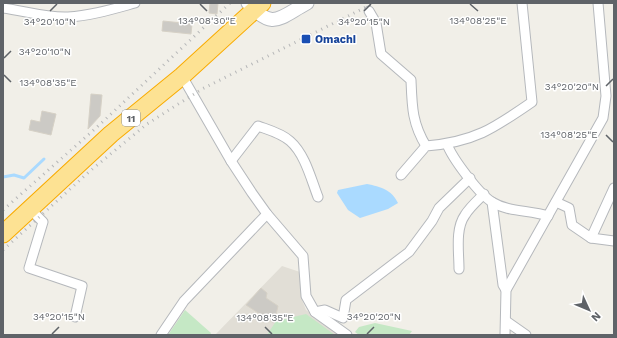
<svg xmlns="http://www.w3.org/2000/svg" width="617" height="338" viewBox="0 0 617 338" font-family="'Work Sans',sans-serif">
<rect width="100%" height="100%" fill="#f1efe8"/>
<polygon fill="#e1ded6" points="282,266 300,272 302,300 306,310 339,335 215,335"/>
<g fill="#c5e8c5">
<polygon points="185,310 211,333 210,335 168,335"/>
<polygon points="306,314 335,335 267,335 276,321"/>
<polygon points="375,323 412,331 409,335 359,335 355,332 359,327"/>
</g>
<path fill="#aadaff" d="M367 184C381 187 391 189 398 203L388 209 360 218 348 210 337 193 338 190Z"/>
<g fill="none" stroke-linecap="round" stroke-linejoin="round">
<polyline stroke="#aadaff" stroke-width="3" points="3,177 14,175 24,178 44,159"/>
</g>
<g fill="#cccac5" stroke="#d6d1c6">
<polygon points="210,3 218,3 217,14 209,13"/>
<polygon points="163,21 192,24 191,34 162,31"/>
<polygon points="91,94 102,95 100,116 88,129"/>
<polygon points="42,111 56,114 51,135 29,130 31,120 40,122"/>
<polygon points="261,288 267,293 266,298 278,306 274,323 246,305"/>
</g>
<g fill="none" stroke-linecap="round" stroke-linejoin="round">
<defs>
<g id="street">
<path d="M3 8C25 11 46 18 68 17 90 16 113 9 135 3"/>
<path d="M369 11 376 23 381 54 411 80C412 106 412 123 426 146"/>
<polyline points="182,76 231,161 252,193 267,214 303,256 306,296 315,312 347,335"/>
<path d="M447 144C452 158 479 194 492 202 508 212 530 210 548 216"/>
<path d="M231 161 258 126C269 130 281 133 290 141 305 154 311 179 318 197"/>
<path d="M401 175 426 146C474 142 493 129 532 102L522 3"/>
<polyline points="492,202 503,285 506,290"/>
<polyline points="556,202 569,208 572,225 591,238 614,241"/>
<polyline points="30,209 43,222 29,268 82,286 75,317"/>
<polyline points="591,238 614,188"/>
<path d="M459 269C459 252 455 229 465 215 470 207 478 200 484 194"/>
<polyline points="315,312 325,310 343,318 346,300 409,252 432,221 439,208 470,178"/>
<polyline points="506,321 526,335"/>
<polyline points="161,335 184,301 267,214"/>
<polyline points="505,335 506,290 603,118 606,96 598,3"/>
</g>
<path id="secondary" d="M248 3C273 31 279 18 307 3"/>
<polyline id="highway" points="3,234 111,134 182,76 262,3"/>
</defs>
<use href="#street" stroke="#b5b8bc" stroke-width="11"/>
<use href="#secondary" stroke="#b6babf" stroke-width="15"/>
<use href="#highway" stroke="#f9ab00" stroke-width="19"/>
<use href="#street" stroke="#fff" stroke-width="9"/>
<use href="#secondary" stroke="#fff" stroke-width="13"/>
<use href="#highway" stroke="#fde293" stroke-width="17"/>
<g stroke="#b6b7b8" stroke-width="3" stroke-dasharray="1 5" stroke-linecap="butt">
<polyline points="3,210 96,128 230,3"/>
<polyline points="3,250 90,171 147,124 202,89 374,3"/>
</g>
</g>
<path fill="none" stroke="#5f6368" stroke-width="1.5" d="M200 4 207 11M470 4 478 11M50 11 57 4M364 11 371 4M4 58 11 51M4 75 11 82M606 86 613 79M606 135 613 142M265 327 272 334M52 334 59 327M367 334 374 327"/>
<rect fill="#1a4fb4" stroke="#fff" stroke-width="1.5" x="301" y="34" width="10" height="10" rx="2"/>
<g text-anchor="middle" stroke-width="3" stroke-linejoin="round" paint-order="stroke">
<rect fill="#fff" stroke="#8f9295" stroke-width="1" x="122" y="110" width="18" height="16" rx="3"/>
<g font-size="10" font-weight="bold" fill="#5f6368">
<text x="131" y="122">11</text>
</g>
<g font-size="11" font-weight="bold" fill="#164399" stroke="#fff" text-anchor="start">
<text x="315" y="43">Omachi</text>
</g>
</g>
<g font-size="10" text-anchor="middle" fill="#5f6368" stroke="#fff" stroke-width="3" stroke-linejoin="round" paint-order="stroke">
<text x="207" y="24">134°08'30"E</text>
<text x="478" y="24">134°08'25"E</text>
<text x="50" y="25">34°20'10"N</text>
<text x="364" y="25">34°20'15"N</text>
<text x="45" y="55">34°20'10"N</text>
<text x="48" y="86">134°08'35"E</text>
<text x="572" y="90">34°20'20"N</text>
<text x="569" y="138">134°08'25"E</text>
<text x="59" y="320">34°20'15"N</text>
<text x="374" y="320">34°20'20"N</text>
<text x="265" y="321">134°08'35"E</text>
</g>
<rect width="617" height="338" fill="none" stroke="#5f6368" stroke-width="8"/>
<g transform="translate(589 310) rotate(134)" stroke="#ffffff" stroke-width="3" paint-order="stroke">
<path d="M0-3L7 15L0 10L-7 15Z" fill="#5f6368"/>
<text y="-6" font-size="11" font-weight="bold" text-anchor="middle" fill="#5f6368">N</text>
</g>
</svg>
